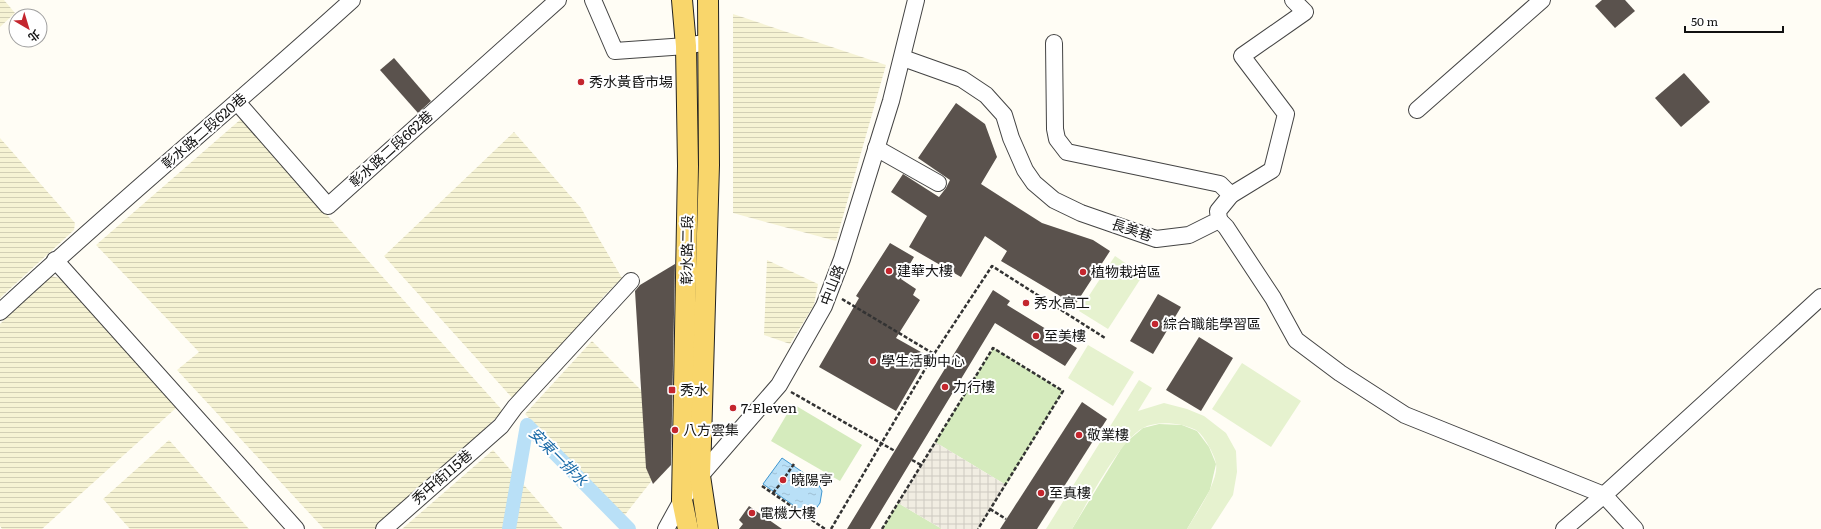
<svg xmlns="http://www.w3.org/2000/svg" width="1821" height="529" viewBox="0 0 1821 529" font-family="Literata,'Noto Sans TC',serif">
<defs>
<pattern id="farmland-rules" width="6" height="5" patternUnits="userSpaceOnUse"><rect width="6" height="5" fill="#f6f3d4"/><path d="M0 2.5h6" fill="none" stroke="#d2cfb5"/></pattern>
<pattern id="plaza-grid" width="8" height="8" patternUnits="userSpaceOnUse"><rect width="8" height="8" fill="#f1ede2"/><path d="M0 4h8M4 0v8" fill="none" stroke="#cecac1"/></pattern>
<pattern id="water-ripples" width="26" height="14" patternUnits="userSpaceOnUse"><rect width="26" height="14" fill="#b9e0f7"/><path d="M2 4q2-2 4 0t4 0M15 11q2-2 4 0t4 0" fill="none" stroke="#9ebfd3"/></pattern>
</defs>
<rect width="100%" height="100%" fill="#fffdf5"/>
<g fill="url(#farmland-rules)">
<polygon points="0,0 4,0 15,13 0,27"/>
<polygon points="733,14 886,65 836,241 733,213"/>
<polygon points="241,119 503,411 380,529 324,529 177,370 199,352 96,245"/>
<polygon points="514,132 581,208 622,278 604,296 515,401 384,256"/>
<polygon points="0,138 75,223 74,230 0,298"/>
<polygon points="767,260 818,284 814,305 790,344 764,335"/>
<polygon points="51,276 63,279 176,408 42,529 2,529 0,526 0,324"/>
<polygon points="592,341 653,402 657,474 624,516 525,414"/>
<polygon points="169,440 249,529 130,529 103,499"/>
<polygon points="493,450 563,529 402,529"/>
</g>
<g fill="#d5ebbd">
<polygon points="993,348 1063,391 1006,485 935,442"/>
<polygon points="793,404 862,445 840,481 771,441"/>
<polygon points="1159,424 1182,425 1197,431 1209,447 1216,464 1210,490 1187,529 1072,529 1124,444 1143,428"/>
<polygon points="898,503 942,529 882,529"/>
</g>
<g fill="#e6f2cf">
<polygon points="1115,256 1143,275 1108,329 1079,311"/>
<polygon points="1088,345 1134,372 1113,406 1068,378"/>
<polygon points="1242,363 1301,401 1271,447 1212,409"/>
<path d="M1139 380 1152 388 1138 411 1164 403 1187 409 1204 416 1226 433 1236 451 1237 472 1233 495 1211 529H1187C1196 514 1219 481 1216 464 1215 455 1203 434 1196 430 1182 423 1157 420 1143 428 1119 441 1087 504 1072 529H1046Z"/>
</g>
<polygon fill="url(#plaza-grid)" points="935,442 1006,485 978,529 942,529 898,503"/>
<polygon fill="url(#water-ripples)" stroke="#3f96cf" points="782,458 817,482 822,491 820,503 810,517 763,484"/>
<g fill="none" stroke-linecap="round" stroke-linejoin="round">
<polyline stroke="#b9e0f7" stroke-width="14" points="509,529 527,425 629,529"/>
</g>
<g fill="#5a524d">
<polygon points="1602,0 1625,0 1635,11 1615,28 1595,6"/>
<polygon points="394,58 431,101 418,113 380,70"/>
<polygon points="1684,73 1710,102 1681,127 1655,98"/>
<polygon points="956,103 985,124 997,157 981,184 1042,223 1093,240 1110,251 1075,305 1001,261 1007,251 985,236 961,277 909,247 927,216 891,192 903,174 939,197 946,188 950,180 918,158"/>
<polygon points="890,243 914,257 901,279 916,289 913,295 920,300 896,338 928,356 896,411 819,367 859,298 856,296"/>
<polygon points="675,264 671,465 653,484 646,468 635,291 640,285"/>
<polygon points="993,290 1010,301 1007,305 1077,348 1065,366 995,323 870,529 847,529"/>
<polygon points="1158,294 1181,307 1153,354 1130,341"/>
<polygon points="1199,337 1233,358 1201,411 1166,390"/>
<polygon points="1082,402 1107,419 1037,529 1000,529"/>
<polygon points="749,506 782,529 739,529 743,524 739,520"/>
</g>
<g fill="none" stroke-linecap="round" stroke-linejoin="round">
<defs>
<g id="minor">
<polyline points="593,0 615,51 686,46 708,42"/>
<polyline points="1054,43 1055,129 1057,139 1067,152 1220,184 1231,195"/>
<polyline points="903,58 962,79 986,95 1004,115 1011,138 1025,170 1034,183 1054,200 1081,213 1156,239 1189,235 1219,220 1218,211 1231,195 1272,170 1286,114 1242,56 1305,12 1293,0"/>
<polyline points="237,102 328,206 558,0"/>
<polyline points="1417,110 1542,0"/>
<polyline points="876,148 938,183"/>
<polyline points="1219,220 1226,227 1273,298 1296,340 1340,373 1405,415 1604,495 1635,529"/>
<polyline points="55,260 296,529"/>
<path d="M0 312C115 205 236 105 352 0"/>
<polyline points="384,529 501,426 515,407 631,281"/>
<polyline points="666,529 682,500 700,476 779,385 824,306 842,259 891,101 916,0"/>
<polyline points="1564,529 1604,495 1821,297"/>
</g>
<g id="major">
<polyline points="682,0 686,46 688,166 682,500 688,529"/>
<polyline points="708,529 700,476 709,165 708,0"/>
</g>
</defs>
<use href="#minor" stroke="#444" stroke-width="18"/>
<use href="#major" stroke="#222" stroke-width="22"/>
<g stroke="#333" stroke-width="2.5" stroke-dasharray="4 2" stroke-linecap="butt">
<polyline points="842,299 934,354"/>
<polyline points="791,392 895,451"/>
<polyline points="912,460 921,465"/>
<polyline points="785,477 794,464"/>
<polyline points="762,486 825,529"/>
<polyline points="773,493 781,483"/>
<polyline points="990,509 1006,519"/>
<polyline points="831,529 934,354 992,266 1105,338"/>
<polyline points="882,529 993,348 1063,391 978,529"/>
</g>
<use href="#minor" stroke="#fff" stroke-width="16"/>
<use href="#major" stroke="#f9d66b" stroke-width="20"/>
</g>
<g fill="#c4262e" stroke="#fff" stroke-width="1.5">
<circle cx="581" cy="82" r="4"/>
<circle cx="889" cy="271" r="4"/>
<circle cx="1083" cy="272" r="4"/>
<circle cx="1026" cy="303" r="4"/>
<circle cx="1155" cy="324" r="4"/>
<circle cx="1036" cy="336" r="4"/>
<circle cx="873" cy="361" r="4"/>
<circle cx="945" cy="387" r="4"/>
<rect x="668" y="386" width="8" height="8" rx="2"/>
<circle cx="733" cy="408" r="4"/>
<circle cx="675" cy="430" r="4"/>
<circle cx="1079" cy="435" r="4"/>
<circle cx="783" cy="480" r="4"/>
<circle cx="1041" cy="493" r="4"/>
<circle cx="752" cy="513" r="4"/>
</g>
<g text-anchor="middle" stroke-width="4" stroke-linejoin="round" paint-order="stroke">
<g font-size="14" fill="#111" stroke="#fff" text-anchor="start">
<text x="589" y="87">秀水黃昏市場</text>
<text x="897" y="276">建華大樓</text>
<text x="1091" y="277">植物栽培區</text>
<text x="1034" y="308">秀水高工</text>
<text x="1163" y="329">綜合職能學習區</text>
<text x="1044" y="341">至美樓</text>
<text x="881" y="366">學生活動中心</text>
<text x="953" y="392">力行樓</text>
<text x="680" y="395">秀水</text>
<text x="741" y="413">7-Eleven</text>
<text x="683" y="435">八方雲集</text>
<text x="1087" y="440">敬業樓</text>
<text x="791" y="485">曉陽亭</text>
<text x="1049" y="498">至真樓</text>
<text x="760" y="518">電機大樓</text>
</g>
<g font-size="14" fill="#111" stroke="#fff">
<text transform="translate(204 131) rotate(-41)" y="5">彰水路二段620巷</text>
<text transform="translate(391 149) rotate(-42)" y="5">彰水路二段662巷</text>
<text transform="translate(1132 230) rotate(18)" y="5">長美巷</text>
<text transform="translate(687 250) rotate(-89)" y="5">彰水路二段</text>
<text transform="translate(832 285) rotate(-69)" y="5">中山路</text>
<text transform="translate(442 477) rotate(-41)" y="5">秀中街115巷</text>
</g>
<g font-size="15" font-style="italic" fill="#1768a6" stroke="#fff">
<text transform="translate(558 457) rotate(45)" y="5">安東一排水</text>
</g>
</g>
<g transform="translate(28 28) rotate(142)"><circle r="19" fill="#ffffff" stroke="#a0a0a0"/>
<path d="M0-3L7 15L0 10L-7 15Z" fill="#c4262e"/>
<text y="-6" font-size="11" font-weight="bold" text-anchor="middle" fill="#111111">北</text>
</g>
<path d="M1685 26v6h98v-6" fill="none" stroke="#111111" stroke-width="2"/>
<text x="1691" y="26" font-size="12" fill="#111111" stroke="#ffffff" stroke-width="3" paint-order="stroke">50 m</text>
</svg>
